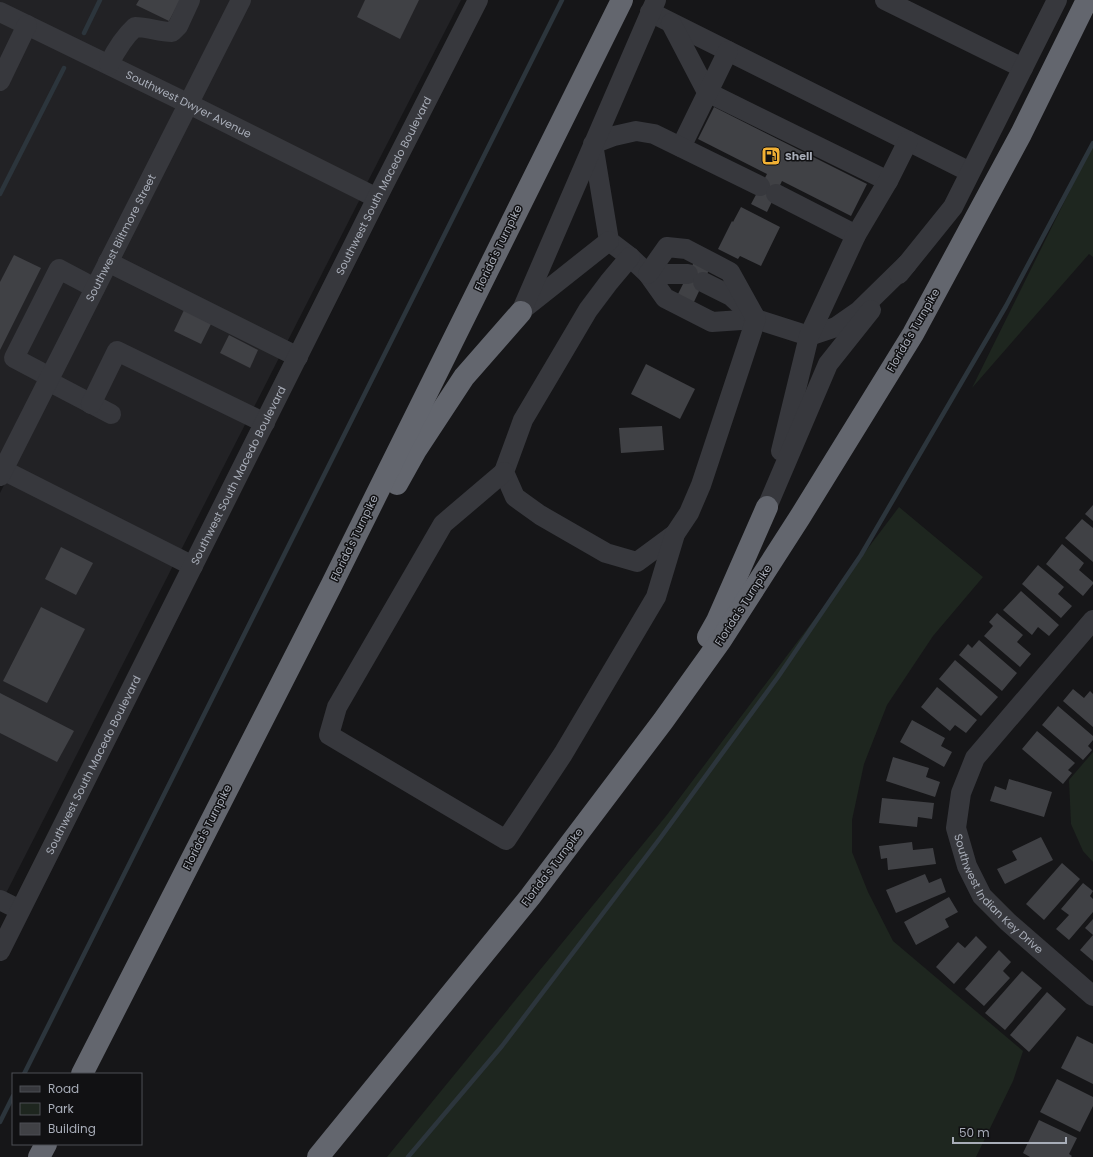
<svg xmlns="http://www.w3.org/2000/svg" width="1093" height="1157" font-family="Poppins,sans-serif">
	<style>
		.built { fill: #222225 }
		.green { fill: #1e261f }
		.lines { fill: none; stroke-linecap: round; stroke-linejoin: round }
		.stream { stroke: #2c353c; stroke-width: 4.5 }
		.building { fill: #404145 }
		.minor { stroke: #37383d; stroke-width: 20 }
		.highway { stroke: #63666e; stroke-width: 22 }
		.labels { text-anchor: middle; stroke-width: 3; stroke-linejoin: round; paint-order: stroke }
		.street-label { font-size: 11px; fill: #a8adb8; stroke: #111113 }
		.poi-label { font-size: 11px; font-weight: bold; fill: #a8adb8; stroke: #111113; text-anchor: start }
	</style>
	<rect width="100%" height="100%" fill="#161618"/>
	<!-- built -->
	<g class="built">
		<polygon points="0,0 232,0 186,92 0,2"/>
		<polygon points="250,0 461,0 367,183 200,99"/>
		<polygon points="0,21 178,108 0,459"/>
		<polygon points="192,115 360,199 0,905 0,493"/>
	</g>
	<!-- green -->
	<g class="green">
		<polygon points="1093,144 1093,257 1089,254 972,388"/>
		<polygon points="899,507 983,577 933,636 887,705 864,764 852,820 852,852 868,892 893,941 1023,1051 1013,1081 976,1157 387,1157 666,816"/>
		<polygon points="1093,752 1093,862 1083,851 1071,824 1069,780"/>
	</g>
	<g class="lines">
		<!-- stream -->
		<g class="stream">
			<polyline points="84,33 100,0"/>
			<polyline points="0,194 64,68"/>
			<polyline points="24,1074 562,0"/>
			<polyline points="0,1122 13,1096"/>
			<polyline points="408,1157 502,1046 661,837 778,677 861,555 1006,306 1093,143"/>
		</g>
	</g>
	<!-- building -->
	<g class="building">
		<polygon points="139,0 180,0 169,21 136,5"/>
		<polygon points="365,0 419,0 400,39 357,17"/>
		<polygon points="714,107 867,184 851,216 782,181 767,212 751,204 767,174 698,139"/>
		<polygon points="741,207 780,227 761,266 740,256 738,259 718,249 732,221 733,222"/>
		<polygon points="14,255 41,268 0,350 0,282"/>
		<polygon points="694,262 709,270 693,304 677,296"/>
		<polygon points="184,310 211,324 201,344 174,331"/>
		<polygon points="229,335 258,350 250,368 220,353"/>
		<polygon points="646,364 695,389 680,419 631,394"/>
		<polygon points="662,426 664,450 621,453 619,428"/>
		<polygon points="1093,505 1093,521 1085,514"/>
		<polygon points="1082,519 1093,528 1093,562 1065,538"/>
		<polygon points="1062,544 1084,563 1079,570 1093,582 1093,584 1083,596 1046,564"/>
		<polygon points="61,547 93,563 76,595 45,579"/>
		<polygon points="1038,565 1064,587 1058,594 1072,606 1061,618 1022,584"/>
		<polygon points="1021,591 1059,625 1049,636 1038,627 1032,635 1003,610"/>
		<polygon points="41,607 85,629 47,703 3,681"/>
		<polygon points="997,613 1023,635 1017,642 1031,654 1020,667 984,636 993,626 989,622"/>
		<polygon points="979,640 1017,673 1002,691 959,655 968,644 972,648"/>
		<polygon points="955,660 998,697 981,716 939,679"/>
		<polygon points="937,687 977,720 966,733 955,725 950,731 921,707"/>
		<polygon points="1073,689 1084,698 1090,691 1093,694 1093,727 1063,701"/>
		<polygon points="0,693 74,731 57,762 0,733"/>
		<polygon points="1058,706 1093,736 1093,740 1088,746 1092,750 1083,760 1042,725"/>
		<polygon points="912,720 945,738 941,746 952,752 944,767 900,742"/>
		<polygon points="1037,731 1075,763 1068,770 1072,773 1063,784 1022,749"/>
		<polygon points="893,757 929,768 926,777 940,782 935,797 886,781"/>
		<polygon points="1009,779 1052,792 1044,817 990,801 995,786 1006,790"/>
		<polygon points="882,798 934,803 932,819 918,817 917,827 879,823"/>
		<polygon points="1041,837 1053,860 1005,884 997,869 1017,860 1012,851"/>
		<polygon points="912,842 913,850 933,848 936,864 888,870 887,858 881,859 879,846"/>
		<polygon points="1062,863 1080,879 1044,920 1026,904"/>
		<polygon points="925,874 929,883 941,878 946,892 896,913 886,890"/>
		<polygon points="1083,883 1093,891 1090,896 1093,899 1093,912 1069,940 1056,929 1069,915 1061,909"/>
		<polygon points="949,897 958,912 945,919 949,927 916,945 904,922"/>
		<polygon points="1093,919 1093,935 1085,928"/>
		<polygon points="1093,935 1093,961 1080,950"/>
		<polygon points="976,936 987,947 954,984 936,967 958,942 965,948"/>
		<polygon points="999,950 1011,962 1003,971 1010,978 984,1006 965,989"/>
		<polygon points="1022,971 1042,988 1005,1030 985,1013"/>
		<polygon points="1047,992 1066,1009 1029,1052 1010,1035"/>
		<polygon points="1077,1036 1093,1044 1093,1084 1061,1068"/>
		<polygon points="1057,1079 1093,1097 1093,1106 1080,1132 1040,1112"/>
		<polygon points="1039,1120 1077,1138 1069,1154 1072,1156 1071,1157 1030,1157 1023,1153"/>
	</g>
	<g class="lines">
		<!-- minor -->
		<g class="minor">
			<polyline points="885,0 1023,68"/>
			<path id="s1" d="M0,12L189,104L377,198"/>
			<polyline points="650,12 970,172"/>
			<polyline points="671,23 707,92 888,181"/>
			<path d="M109,64C116,50 123,38 135,27C148,27 159,32 172,32L178,26L190,0"/>
			<polyline points="0,81 27,25"/>
			<polyline points="681,147 728,51"/>
			<polyline points="760,186 654,134 636,131 614,136 593,144 609,241 630,257 648,274 665,298 712,322 756,319 809,336 836,327 859,311 907,264"/>
			<polyline points="776,194 856,235"/>
			<polyline points="630,257 609,282 588,310 552,371 523,420 504,472 515,497 540,515 606,553 637,562 675,534"/>
			<polyline points="108,262 298,357"/>
			<polyline points="648,274 688,274"/>
			<polyline points="899,274 953,207 1057,0"/>
			<polyline points="703,282 731,296 747,311"/>
			<polyline points="522,310 609,241"/>
			<polyline points="521,312 656,0"/>
			<polyline points="50,377 14,358 59,269 95,288"/>
			<polyline points="48,381 111,414"/>
			<polyline points="91,404 117,351 265,423"/>
			<polyline points="781,451 809,336 856,235 888,181 908,141"/>
			<polyline points="3,470 193,566"/>
			<polyline points="504,472 443,524 337,707 329,735 506,840 563,754 656,597 675,534 689,513 701,485 756,319 730,272 686,249 667,247 648,274"/>
			<path id="s2" d="M0,476L241,0"/>
			<polyline points="767,507 828,364 871,310"/>
			<path id="s3" d="M1093,620L975,758L961,793L956,828L967,866L982,896L1008,922L1093,996"/>
			<polyline points="0,900 20,910"/>
			<path id="s4" d="M0,951L377,198L478,0"/>
		</g>
		<!-- highway -->
		<g class="highway">
			<polyline points="397,484 416,450 464,377 521,312"/>
			<polyline points="708,637 717,621 767,507"/>
			<polyline points="82,1074 332,584 622,0"/>
			<polyline points="39,1157 46,1144"/>
			<polyline points="318,1157 530,897 663,721 721,640 800,517 913,334 1021,134 1087,0"/>
		</g>
	</g>
	<!-- icons -->
	<defs>
		<g id="fuel-square" transform="scale(1)"><rect x="-9" y="-9" width="18" height="18" rx="4" fill="#f2b134" stroke="#111113"/><path d="M-5.5-6h7V0h2V4h1.3V-2.5L3-4.5l.8-.8L6-3V5H2.5V1h-1V6h-7ZM-4.2-4.7v3.2H.2V-4.7Z" fill="#111"/></g>
	</defs>
	<g fill-rule="evenodd">
		<use href="#fuel-square" x="771" y="156"/>
	</g>
	<g class="labels">
		<!-- street labels -->
		<g class="street-label">
			<text dy="4" stroke="none"><textPath href="#s1" startOffset="210">Southwest Dwyer Avenue</textPath></text>
			<text dy="4" stroke="none"><textPath href="#s4" startOffset="856">Southwest South Macedo Boulevard</textPath></text>
			<text dy="4" stroke="none"><textPath href="#s2" startOffset="267">Southwest Biltmore Street</textPath></text>
			<text transform="translate(498 248) rotate(-64)" y="4">Florida's Turnpike</text>
			<text transform="translate(913 330) rotate(-60)" y="4">Florida's Turnpike</text>
			<text dy="4" stroke="none"><textPath href="#s4" startOffset="532">Southwest South Macedo Boulevard</textPath></text>
			<text transform="translate(354 538) rotate(-64)" y="4">Florida's Turnpike</text>
			<text transform="translate(743 605) rotate(-57)" y="4">Florida's Turnpike</text>
			<text dy="4" stroke="none"><textPath href="#s4" startOffset="208">Southwest South Macedo Boulevard</textPath></text>
			<text transform="translate(207 827) rotate(-63)" y="4">Florida's Turnpike</text>
			<text transform="translate(552 867) rotate(-53)" y="4">Florida's Turnpike</text>
			<text dy="4" stroke="none"><textPath href="#s3" startOffset="335">Southwest Indian Key Drive</textPath></text>
		</g>
		<!-- poi labels -->
		<g class="poi-label">
			<text x="785" y="160">Shell</text>
		</g>
	</g>
	<!-- legend -->
	<rect x="12" y="1073" width="130" height="72" fill="#111113" stroke="#4d4f55"/>
	<rect x="20" y="1086" width="20" height="6" fill="#37383d" stroke="#4d4f55"/>
	<text x="48" y="1093" font-size="12" fill="#a8adb8">Road</text>
	<rect x="20" y="1103" width="20" height="12" fill="#1e261f" stroke="#4d4f55"/>
	<text x="48" y="1113" font-size="12" fill="#a8adb8">Park</text>
	<rect x="20" y="1123" width="20" height="12" fill="#404145" stroke="#4d4f55"/>
	<text x="48" y="1133" font-size="12" fill="#a8adb8">Building</text>
	<!-- scale -->
	<path d="M953 1137v6h113v-6" fill="none" stroke="#a8adb8" stroke-width="2"/>
	<text x="959" y="1137" font-size="12" fill="#a8adb8" stroke="#111113" stroke-width="3" paint-order="stroke">50 m</text>
</svg>
